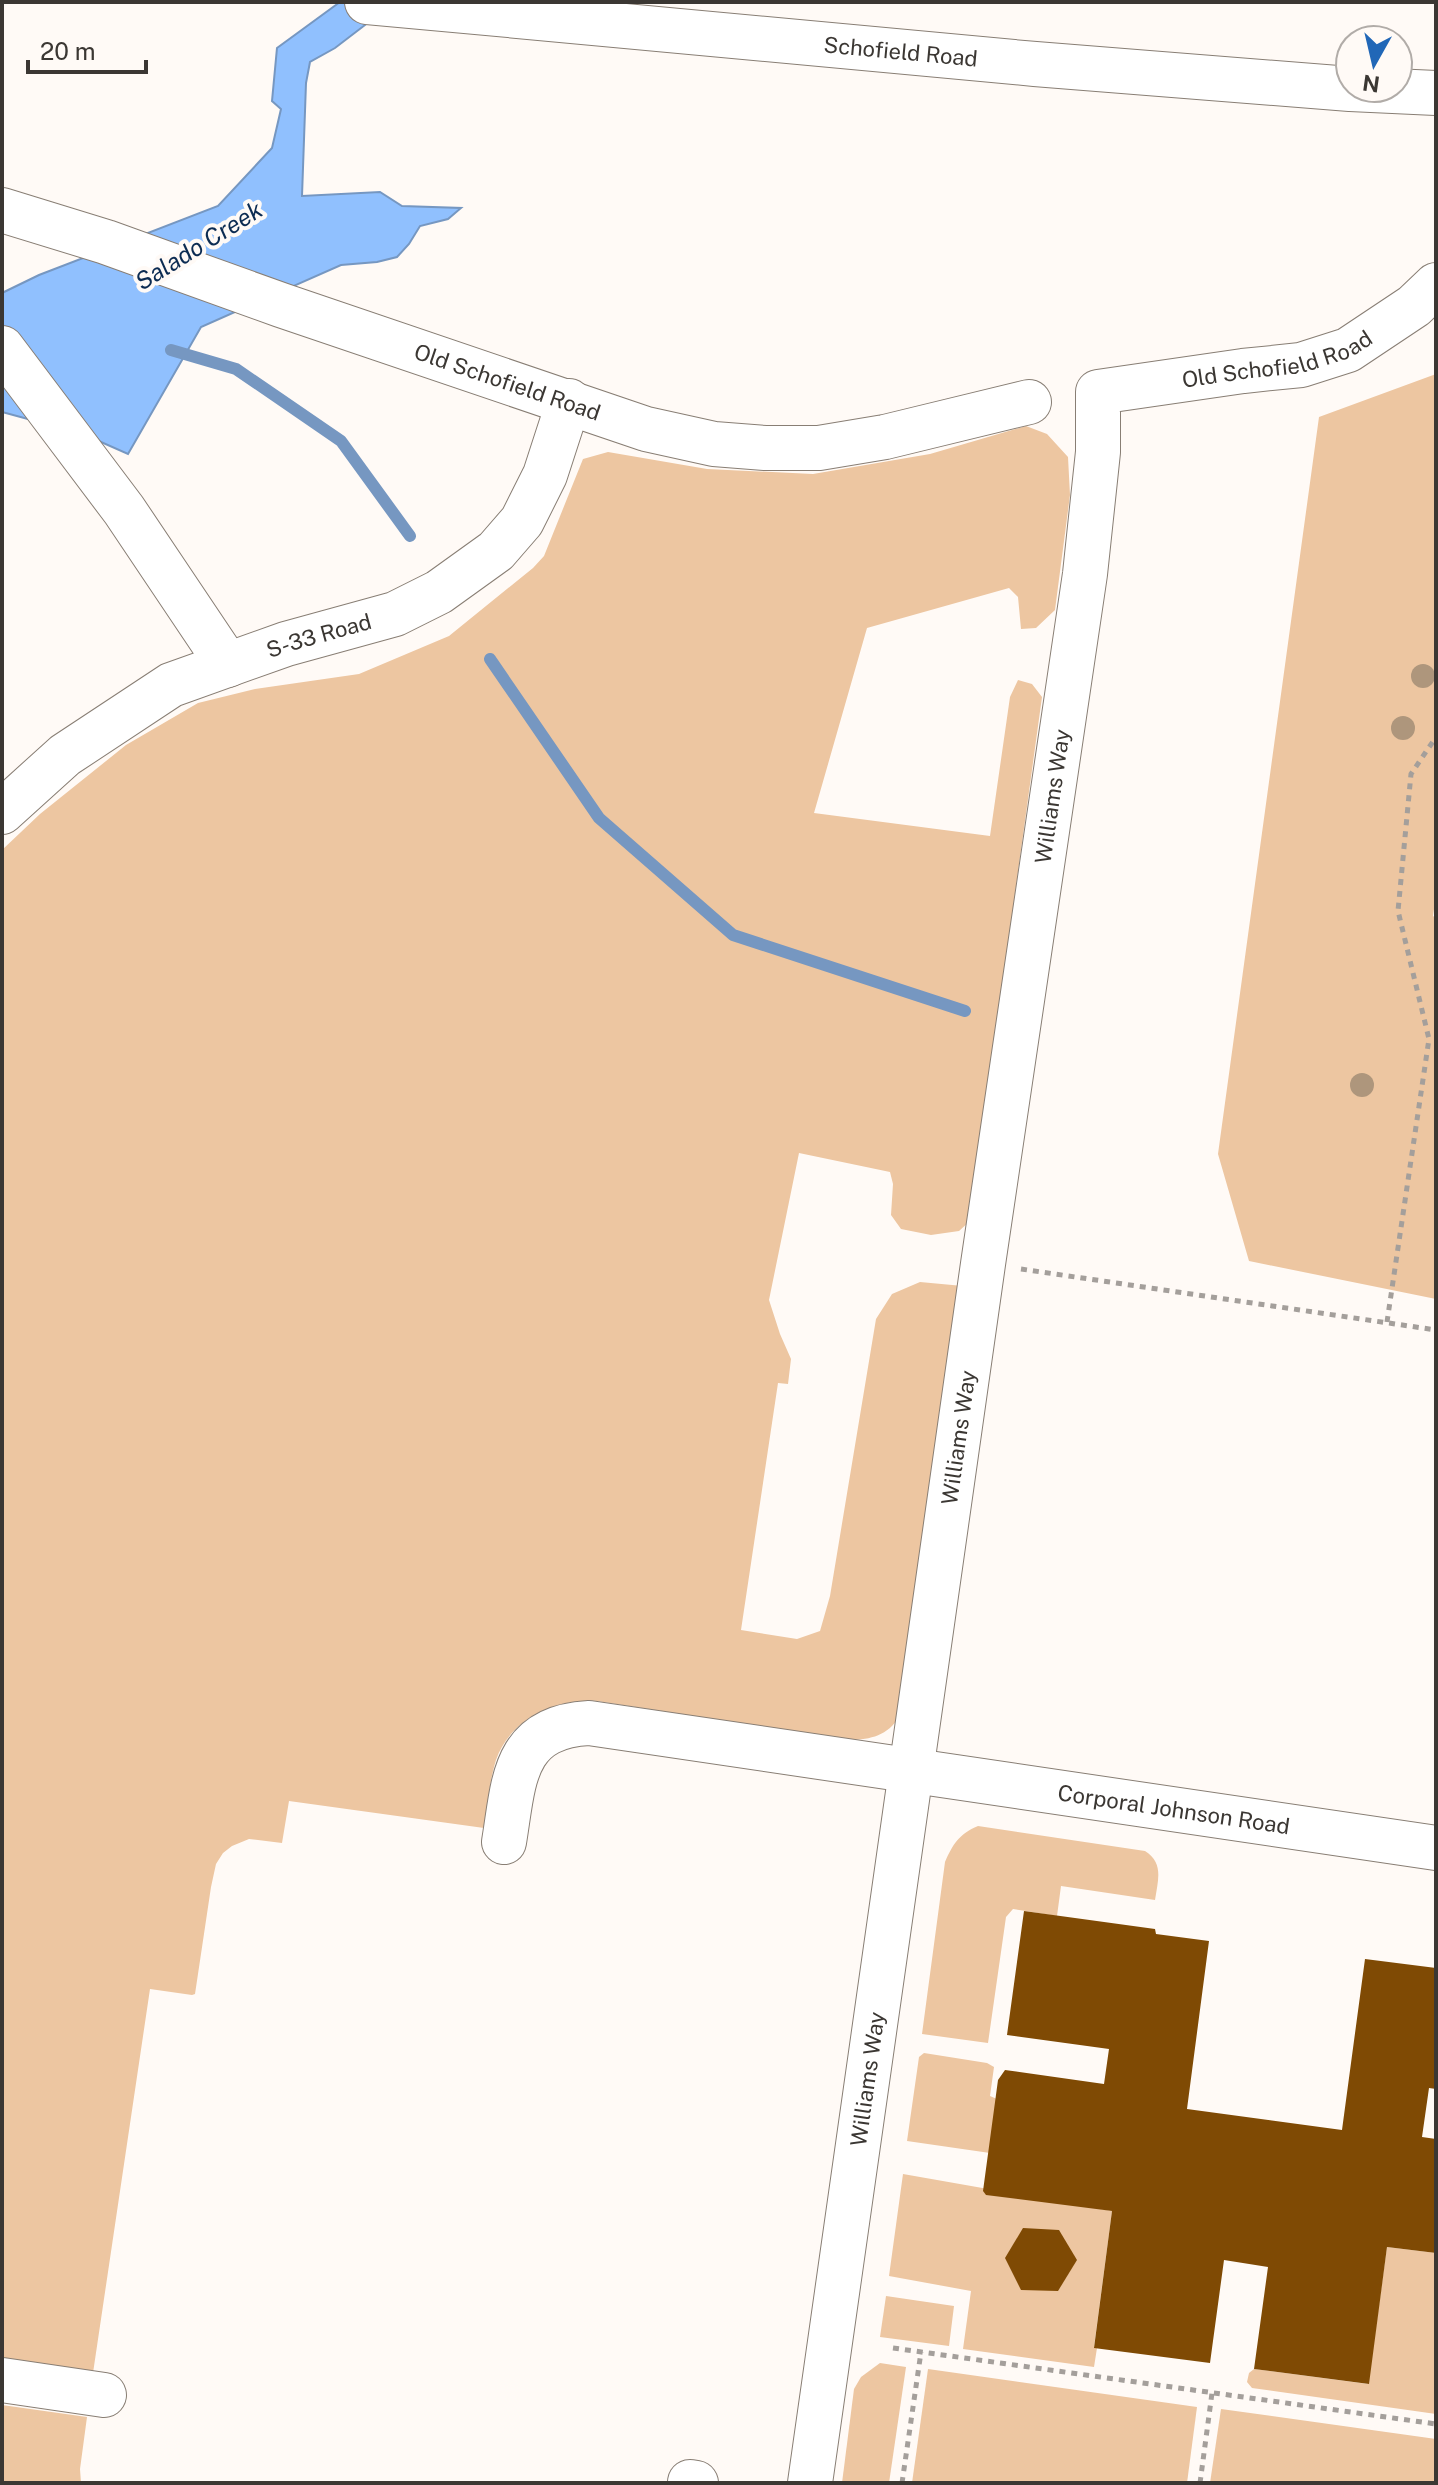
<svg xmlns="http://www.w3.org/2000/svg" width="1438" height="2485" font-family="'Public Sans',sans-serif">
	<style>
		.green { fill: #edc6a1 }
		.water { fill: #90c0fe; stroke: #7697c1; stroke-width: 2 }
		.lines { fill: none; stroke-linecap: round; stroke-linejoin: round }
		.stream { stroke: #7697c1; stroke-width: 12 }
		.building { fill: #7f4a04 }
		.minor-casing { stroke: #887e74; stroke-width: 46 }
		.path { stroke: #a49f9b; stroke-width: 5; stroke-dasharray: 6 6; stroke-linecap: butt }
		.minor { stroke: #fff; stroke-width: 44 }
		.tree { fill: #ae967c }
		.labels { text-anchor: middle; stroke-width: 8; stroke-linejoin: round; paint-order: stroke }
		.street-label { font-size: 22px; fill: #3b3733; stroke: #fffaf6 }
		.water-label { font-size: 24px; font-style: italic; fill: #0b2b52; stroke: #fffaf6 }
	</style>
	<rect width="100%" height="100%" fill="#fffaf6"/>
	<!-- green -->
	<g class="green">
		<polygon points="1436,374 1436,895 1433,916 1436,918 1436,1299 1249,1261 1218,1154 1319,417"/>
		<path d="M1026,426L1047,434L1068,457L1070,495L1055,610L1036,628L1021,629L1018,597L1009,588L867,628L814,813L990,836L1010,697L1018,680L1032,684L1042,697L970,1221L959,1231L931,1235L901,1229L891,1215L893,1184L890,1172L799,1153L769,1300L780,1334L791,1359L788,1384L778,1383L741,1630L797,1639L820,1631L830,1596L876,1319L892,1294L920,1282L963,1286L897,1720C885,1737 867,1740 847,1740L597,1701C555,1699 511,1718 496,1760C489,1782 488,1806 484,1828L289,1801L282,1843L249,1839L232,1846L223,1853L216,1864L211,1887L195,1994L192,1995L150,1989L93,2373L2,2360V850L40,814L126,745L198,703L255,689L359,674L449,636L533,568L544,556L583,459L608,452L707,469L813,474L930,454Z"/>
		<path d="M978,1826L1145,1851C1164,1863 1158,1880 1155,1900L1061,1886L1057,1916L1013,1909L1006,1917L988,2043L922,2034L945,1862C953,1844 959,1834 978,1826Z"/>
		<polygon points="924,2053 987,2063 994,2067 990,2096 997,2099 990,2153 907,2141 919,2057"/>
		<polygon points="903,2174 1112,2211 1094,2347 1097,2348 1094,2367 963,2349 971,2291 889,2276"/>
		<polygon points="1387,2247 1436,2253 1436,2414 1252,2388 1247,2382 1249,2373 1254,2369 1368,2384"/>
		<polygon points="886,2296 954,2306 949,2346 880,2337"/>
		<polygon points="880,2363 906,2367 889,2483 842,2483 854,2389 861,2377"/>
		<polygon points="928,2369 1197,2407 1187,2483 912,2483"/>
		<polygon points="2,2405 87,2417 80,2469 81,2483 2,2483"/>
		<polygon points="1221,2409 1436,2439 1436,2483 1210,2483"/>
	</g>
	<!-- water -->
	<polygon class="water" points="340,2 395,2 335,48 310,62 306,83 302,196 380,192 402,206 461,208 448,219 420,226 409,244 397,257 377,262 341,265 201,327 128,454 83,434 2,412 2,293 39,275 218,206 272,148 281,109 272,101 277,48"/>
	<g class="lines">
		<!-- stream -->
		<g class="stream">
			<polyline points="171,350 236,369 341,441 410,536"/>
			<polyline points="490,659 599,818 733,935 965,1011"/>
		</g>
	</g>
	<!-- building -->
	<g class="building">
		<polygon points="1024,1911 1155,1929 1156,1934 1209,1941 1187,2109 1342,2130 1365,1959 1436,1968 1436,2089 1429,2088 1422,2137 1436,2139 1436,2253 1387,2247 1369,2384 1254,2369 1268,2267 1224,2260 1210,2363 1094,2348 1112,2211 986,2195 983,2191 998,2080 1005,2070 1104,2084 1109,2049 1007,2035"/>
		<polygon points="1023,2228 1059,2230 1077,2260 1058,2291 1021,2290 1005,2258"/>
	</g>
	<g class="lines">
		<!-- minor casing -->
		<g class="minor-casing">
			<g id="minor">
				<path id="s1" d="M367,2L1035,64L1350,89L1436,93"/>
				<path id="s2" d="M2,210L106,242L281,305L646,429L714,444L765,448H819L885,437L1029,402"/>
				<polyline points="2,348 124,510 228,665"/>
				<path id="s3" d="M2,812L65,755L171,685L286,644L395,614L439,592L496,551L522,521L545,475L569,401"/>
				<path id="s4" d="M504,1842C514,1782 512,1727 589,1723L1436,1848"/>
				<polyline points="2,2380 104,2395"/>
				<polyline points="690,2482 696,2483"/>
				<path id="s5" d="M810,2483L983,1264L1085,574L1098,452V392L1243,371L1301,365L1348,350L1414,306L1436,285"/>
			</g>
		</g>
		<!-- path -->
		<g class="path">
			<polyline points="1021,1269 1436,1330"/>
			<polyline points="1387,1322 1429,1039 1398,911 1411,774 1436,737"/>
			<polyline points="893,2348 1436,2424"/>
			<polyline points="902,2483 921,2352"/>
			<polyline points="1200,2483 1212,2393"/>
		</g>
		<!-- minor -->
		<use href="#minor" class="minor"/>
	</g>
	<!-- trees -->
	<g class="tree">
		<circle cx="1423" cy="676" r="12"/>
		<circle cx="1403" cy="728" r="12"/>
		<circle cx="1362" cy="1085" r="12"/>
	</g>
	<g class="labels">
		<!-- street labels -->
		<g class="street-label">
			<text dy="8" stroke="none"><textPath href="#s1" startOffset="536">Schofield Road</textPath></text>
			<text dy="8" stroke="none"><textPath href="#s5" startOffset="2294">Old Schofield Road</textPath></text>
			<text dy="8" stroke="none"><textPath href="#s2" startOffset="534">Old Schofield Road</textPath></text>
			<text dy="8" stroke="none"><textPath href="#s3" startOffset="368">S-33 Road</textPath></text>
			<text dy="8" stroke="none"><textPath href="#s5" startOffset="1704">Williams Way</textPath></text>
			<text dy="8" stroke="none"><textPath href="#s5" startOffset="1056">Williams Way</textPath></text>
			<text dy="8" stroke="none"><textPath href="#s4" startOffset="756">Corporal Johnson Road</textPath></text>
			<text dy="8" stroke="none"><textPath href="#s5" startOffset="408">Williams Way</textPath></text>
		</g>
		<!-- water labels -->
		<g class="water-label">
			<text transform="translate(199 246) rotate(-32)" y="8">Salado Creek</text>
		</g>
	</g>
	<!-- border -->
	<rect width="1438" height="2485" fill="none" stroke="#3b3733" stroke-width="8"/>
	<!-- north arrow -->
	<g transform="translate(1374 64) rotate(188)"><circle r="38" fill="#fffaf6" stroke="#b1aca8" stroke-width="2"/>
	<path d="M0-6L14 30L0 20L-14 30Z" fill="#2167b7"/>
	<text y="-12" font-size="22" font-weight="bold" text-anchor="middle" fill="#3b3733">N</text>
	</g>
	<!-- scale -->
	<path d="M28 60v12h118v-12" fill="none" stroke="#3b3733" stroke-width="4"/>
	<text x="40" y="60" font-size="24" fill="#3b3733" stroke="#fffaf6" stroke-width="6" paint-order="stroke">20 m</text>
</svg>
